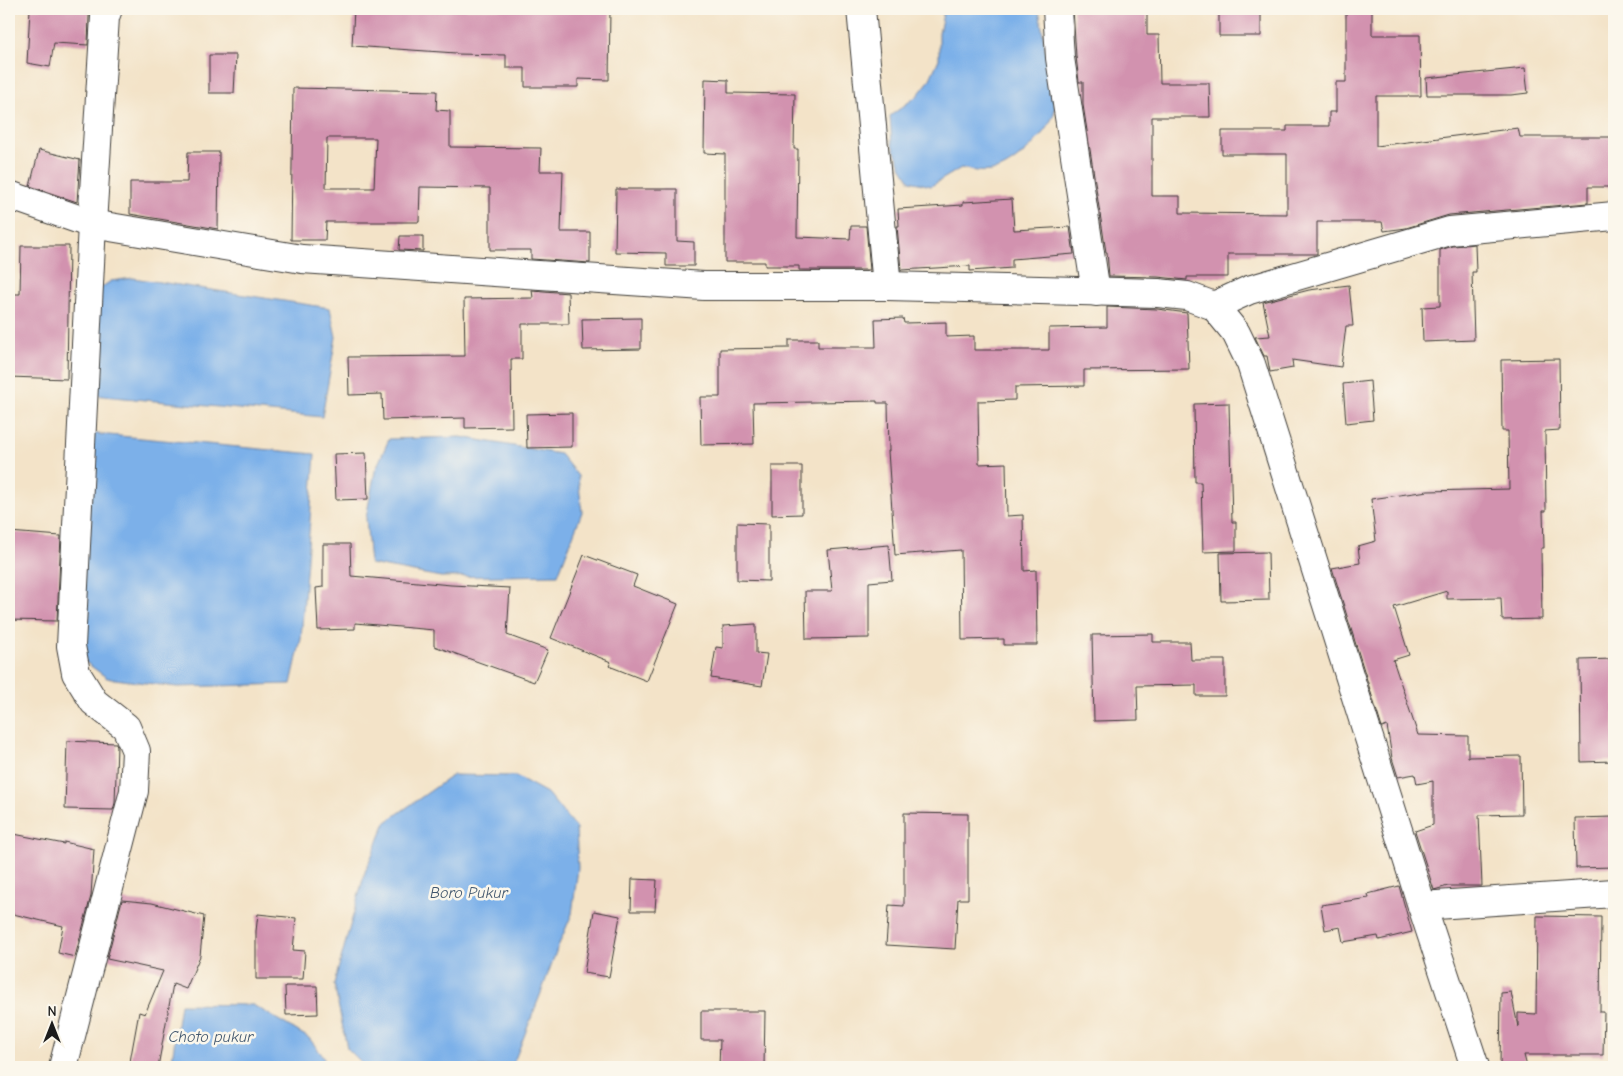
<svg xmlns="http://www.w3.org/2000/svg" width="1623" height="1076" font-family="'Comic Neue',sans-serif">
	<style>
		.water { fill: #7cb0e9; stroke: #4c6682 }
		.building { fill: #d292af; fill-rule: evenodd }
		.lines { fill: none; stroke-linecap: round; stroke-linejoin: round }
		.minor-casing { stroke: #3c3a36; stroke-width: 30 }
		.minor { stroke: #fff; stroke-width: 28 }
		.labels { text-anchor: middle; stroke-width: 5; stroke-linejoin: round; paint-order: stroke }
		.water-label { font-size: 16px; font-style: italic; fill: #42576e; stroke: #fbf7ec }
	</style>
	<rect width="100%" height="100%" fill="#fbf7ec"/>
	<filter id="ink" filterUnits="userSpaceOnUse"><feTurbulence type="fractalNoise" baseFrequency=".02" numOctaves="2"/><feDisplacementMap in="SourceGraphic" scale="10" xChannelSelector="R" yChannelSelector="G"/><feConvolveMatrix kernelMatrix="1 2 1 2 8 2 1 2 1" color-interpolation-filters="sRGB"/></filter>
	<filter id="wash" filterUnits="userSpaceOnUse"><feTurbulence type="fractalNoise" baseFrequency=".0096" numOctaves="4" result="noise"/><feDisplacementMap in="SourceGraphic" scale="20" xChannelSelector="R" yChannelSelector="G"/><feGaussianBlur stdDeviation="1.12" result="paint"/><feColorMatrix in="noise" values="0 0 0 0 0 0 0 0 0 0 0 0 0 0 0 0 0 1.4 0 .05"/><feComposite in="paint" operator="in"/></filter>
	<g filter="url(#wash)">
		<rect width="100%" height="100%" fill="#f3e3c8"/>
		<!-- water -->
		<g class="water">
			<path d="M944,9H1039C1043,34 1047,60 1050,85C1051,93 1055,101 1055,108C1054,128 1015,166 996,170C984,173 973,171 961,168L931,186L910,181L903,170L892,145L890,116L917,96L929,81L939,59V33Z"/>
			<polygon points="133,278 330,308 336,337 322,417 93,395 93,293 111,281"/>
			<polygon points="87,433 315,454 301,639 291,684 177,687 107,678 76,655"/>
			<polygon points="461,437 560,454 578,476 582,512 558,575 441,577 370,564 366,518 375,471 389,439"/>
			<polygon points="453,775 516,776 547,793 576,828 578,868 572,914 557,949 541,993 512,1067 366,1067 347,1048 334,984 365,872 386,822"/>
			<polygon points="180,1004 253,1005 309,1038 323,1056 327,1067 171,1067"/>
		</g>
		<g id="blocks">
			<!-- building -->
			<g class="building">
				<polygon points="30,9 91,9 89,16 88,45 54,43 50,67 27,63"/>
				<polygon points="354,9 610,9 609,80 578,79 578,87 525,87 525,68 506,68 506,55 456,54 456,53 352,46"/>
				<polygon points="1073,9 1147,9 1147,35 1159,35 1160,83 1209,83 1210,117 1152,117 1152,196 1180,196 1180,213 1287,214 1287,154 1222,154 1222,131 1287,131 1287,126 1329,126 1329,112 1336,112 1336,82 1346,82 1346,9 1372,9 1372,35 1420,35 1421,96 1376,96 1376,146 1518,128 1520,137 1614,137 1614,187 1588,187 1588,203 1449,215 1406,228 1384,231 1382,222 1317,222 1317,254 1228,254 1228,277 1187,277 1187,280 1158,277 1109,276 1107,252 1106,252 1083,105 1083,82 1079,82 1076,56"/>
				<polygon points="1261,12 1261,36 1219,36 1219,13"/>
				<polygon points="209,55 236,55 234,93 209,93"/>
				<polygon points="1525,68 1528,93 1511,95 1427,95 1426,78"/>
				<polygon points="705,79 728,80 728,93 795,94 794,149 798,149 797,237 850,239 851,226 866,226 870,270 799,270 799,266 765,266 765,262 725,262 725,154 704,153"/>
				<path d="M293,88L437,91L436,110L450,111V147L541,148L540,171H563L561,232H590V263L531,259V250H490V188L420,187L419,222H326L325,240H291ZM327,138H376L374,188H326Z"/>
				<polygon points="39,150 80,160 77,202 30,186"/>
				<polygon points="188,152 219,152 218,229 130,214 130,182 187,182"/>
				<polygon points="616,189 677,189 677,241 694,242 694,266 666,266 666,253 615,252"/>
				<polygon points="1012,199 1014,230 1070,227 1074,254 1012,259 1012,268 970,271 970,266 901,270 897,226 899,226 898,209 963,205 963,202"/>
				<polygon points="400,236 423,236 423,251 399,250"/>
				<polygon points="1475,244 1476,272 1472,272 1474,340 1423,342 1422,307 1440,306 1440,250 1453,246"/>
				<polygon points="21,246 69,246 67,379 9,377 9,294 20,294"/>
				<polygon points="1349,285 1353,326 1346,326 1341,367 1292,360 1293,368 1270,372 1267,356 1264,356 1255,337 1270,336 1263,302 1309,290"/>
				<polygon points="532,290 568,293 569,324 522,324 522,359 511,359 512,427 465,428 465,418 383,420 382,394 349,395 348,357 465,356 464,299 533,298"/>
				<polygon points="1107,307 1157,309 1187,313 1189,369 1084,370 1084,386 1015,387 1015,400 978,401 979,464 1006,463 1007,516 1023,515 1024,571 1036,570 1037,645 1004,645 1004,639 962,640 961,550 895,555 888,451 889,451 888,403 877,403 877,401 753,403 754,444 701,445 700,397 720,397 720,349 789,348 789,340 818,340 818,347 876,347 875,319 903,318 904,323 946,322 946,337 974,336 974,350 1049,350 1049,328 1107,327"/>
				<polygon points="641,318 641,349 583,350 582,319"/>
				<polygon points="1559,359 1560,430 1545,431 1546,511 1543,511 1544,548 1541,548 1542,619 1502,620 1501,598 1447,599 1447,591 1394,607 1409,655 1393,660 1418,735 1468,736 1468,757 1521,756 1522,814 1479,815 1482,886 1448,886 1434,890 1415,831 1433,825 1433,781 1417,784 1415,774 1398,777 1392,758 1387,726 1382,728 1332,568 1360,563 1358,546 1376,541 1371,499 1428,491 1509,489 1508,431 1502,431 1501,360"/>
				<polygon points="1370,381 1373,420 1346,423 1343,384"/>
				<polygon points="1229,403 1232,522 1236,522 1236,551 1203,552 1201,482 1195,482 1194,404"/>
				<polygon points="572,413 572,447 527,448 526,414"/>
				<polygon points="366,453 368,499 336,500 334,454"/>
				<polygon points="772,466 802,466 802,514 772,515"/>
				<polygon points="737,523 769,524 769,581 737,580"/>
				<polygon points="9,532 61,536 57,621 9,620"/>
				<polygon points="323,544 350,544 351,576 451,585 510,588 507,635 548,650 534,682 434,646 434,630 355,623 355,629 318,630 316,588 323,587"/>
				<polygon points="889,545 892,580 869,582 869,638 806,639 805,591 832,591 828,550"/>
				<polygon points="1268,552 1269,600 1221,601 1220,553"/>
				<polygon points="584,555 637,575 633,586 678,604 647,681 609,666 611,662 551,638"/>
				<polygon points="756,624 756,653 767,654 762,686 711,678 716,647 723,648 723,626"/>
				<polygon points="1153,634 1153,642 1190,642 1191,660 1225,660 1225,696 1196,696 1196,685 1137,686 1138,720 1094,721 1092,635"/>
				<polygon points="1614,659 1614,761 1581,762 1580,660"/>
				<polygon points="67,741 116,743 117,746 115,803 113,810 65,809"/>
				<polygon points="904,813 968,814 968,899 958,899 955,949 886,945 889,905 904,906"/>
				<polygon points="1614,817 1614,867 1576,868 1575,818"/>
				<polygon points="9,833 64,844 64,842 94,849 91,896 75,957 58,953 63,926 9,913"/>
				<polygon points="632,879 657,880 655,911 631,911"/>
				<polygon points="1399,886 1412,932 1379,940 1378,936 1343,942 1340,927 1325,930 1321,905 1369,898 1368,894"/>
				<polygon points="122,900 152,903 204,916 200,956 186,989 173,984 158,1067 129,1067 139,1012 145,1014 163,971 107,959"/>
				<polygon points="594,911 620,916 609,977 584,973"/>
				<polygon points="258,914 296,918 293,950 305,951 303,979 256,979 256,931"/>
				<polygon points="1537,916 1601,917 1600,1012 1604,1012 1603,1055 1524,1055 1527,1067 1500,1067 1501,993 1511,992 1518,1027 1518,1013 1536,1014"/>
				<polygon points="285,986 317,986 318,1014 286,1015"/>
				<polygon points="701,1011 765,1011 764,1067 719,1067 720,1040 701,1040"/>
			</g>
		</g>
	</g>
	<g filter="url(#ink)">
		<use href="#blocks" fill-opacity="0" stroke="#3c3a36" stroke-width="1"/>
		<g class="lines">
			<!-- minor casing -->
			<g class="minor-casing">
				<g id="minor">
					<polyline points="861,9 887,286"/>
					<polyline points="1057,9 1060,58 1096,292"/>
					<polyline points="9,195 92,224 302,259 704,286 887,286 1158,293 1187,296 1214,306 1236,333 1251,364 1422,906 1475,1067"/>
					<polyline points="1214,306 1249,290 1450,231 1614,216"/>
					<polyline points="1422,906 1614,893"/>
					<polyline points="63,1067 134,791 136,751 126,727 94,702 76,673 71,646 92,224 105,17 108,9"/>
				</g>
			</g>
			<!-- minor -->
			<use href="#minor" class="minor"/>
		</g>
	</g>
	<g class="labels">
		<!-- water labels -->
		<g class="water-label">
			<text x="469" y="898">Boro Pukur</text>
			<text x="211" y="1042">Choto pukur</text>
		</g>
	</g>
	<!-- margin -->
	<rect width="1623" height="1076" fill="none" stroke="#fbf7ec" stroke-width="30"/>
	<!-- north arrow -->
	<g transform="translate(52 1024)" stroke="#fbf7ec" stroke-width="4" paint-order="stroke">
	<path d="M0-4L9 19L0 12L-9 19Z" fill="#1c1c1c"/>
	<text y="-8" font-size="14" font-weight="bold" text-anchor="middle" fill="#1c1c1c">N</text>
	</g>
</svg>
